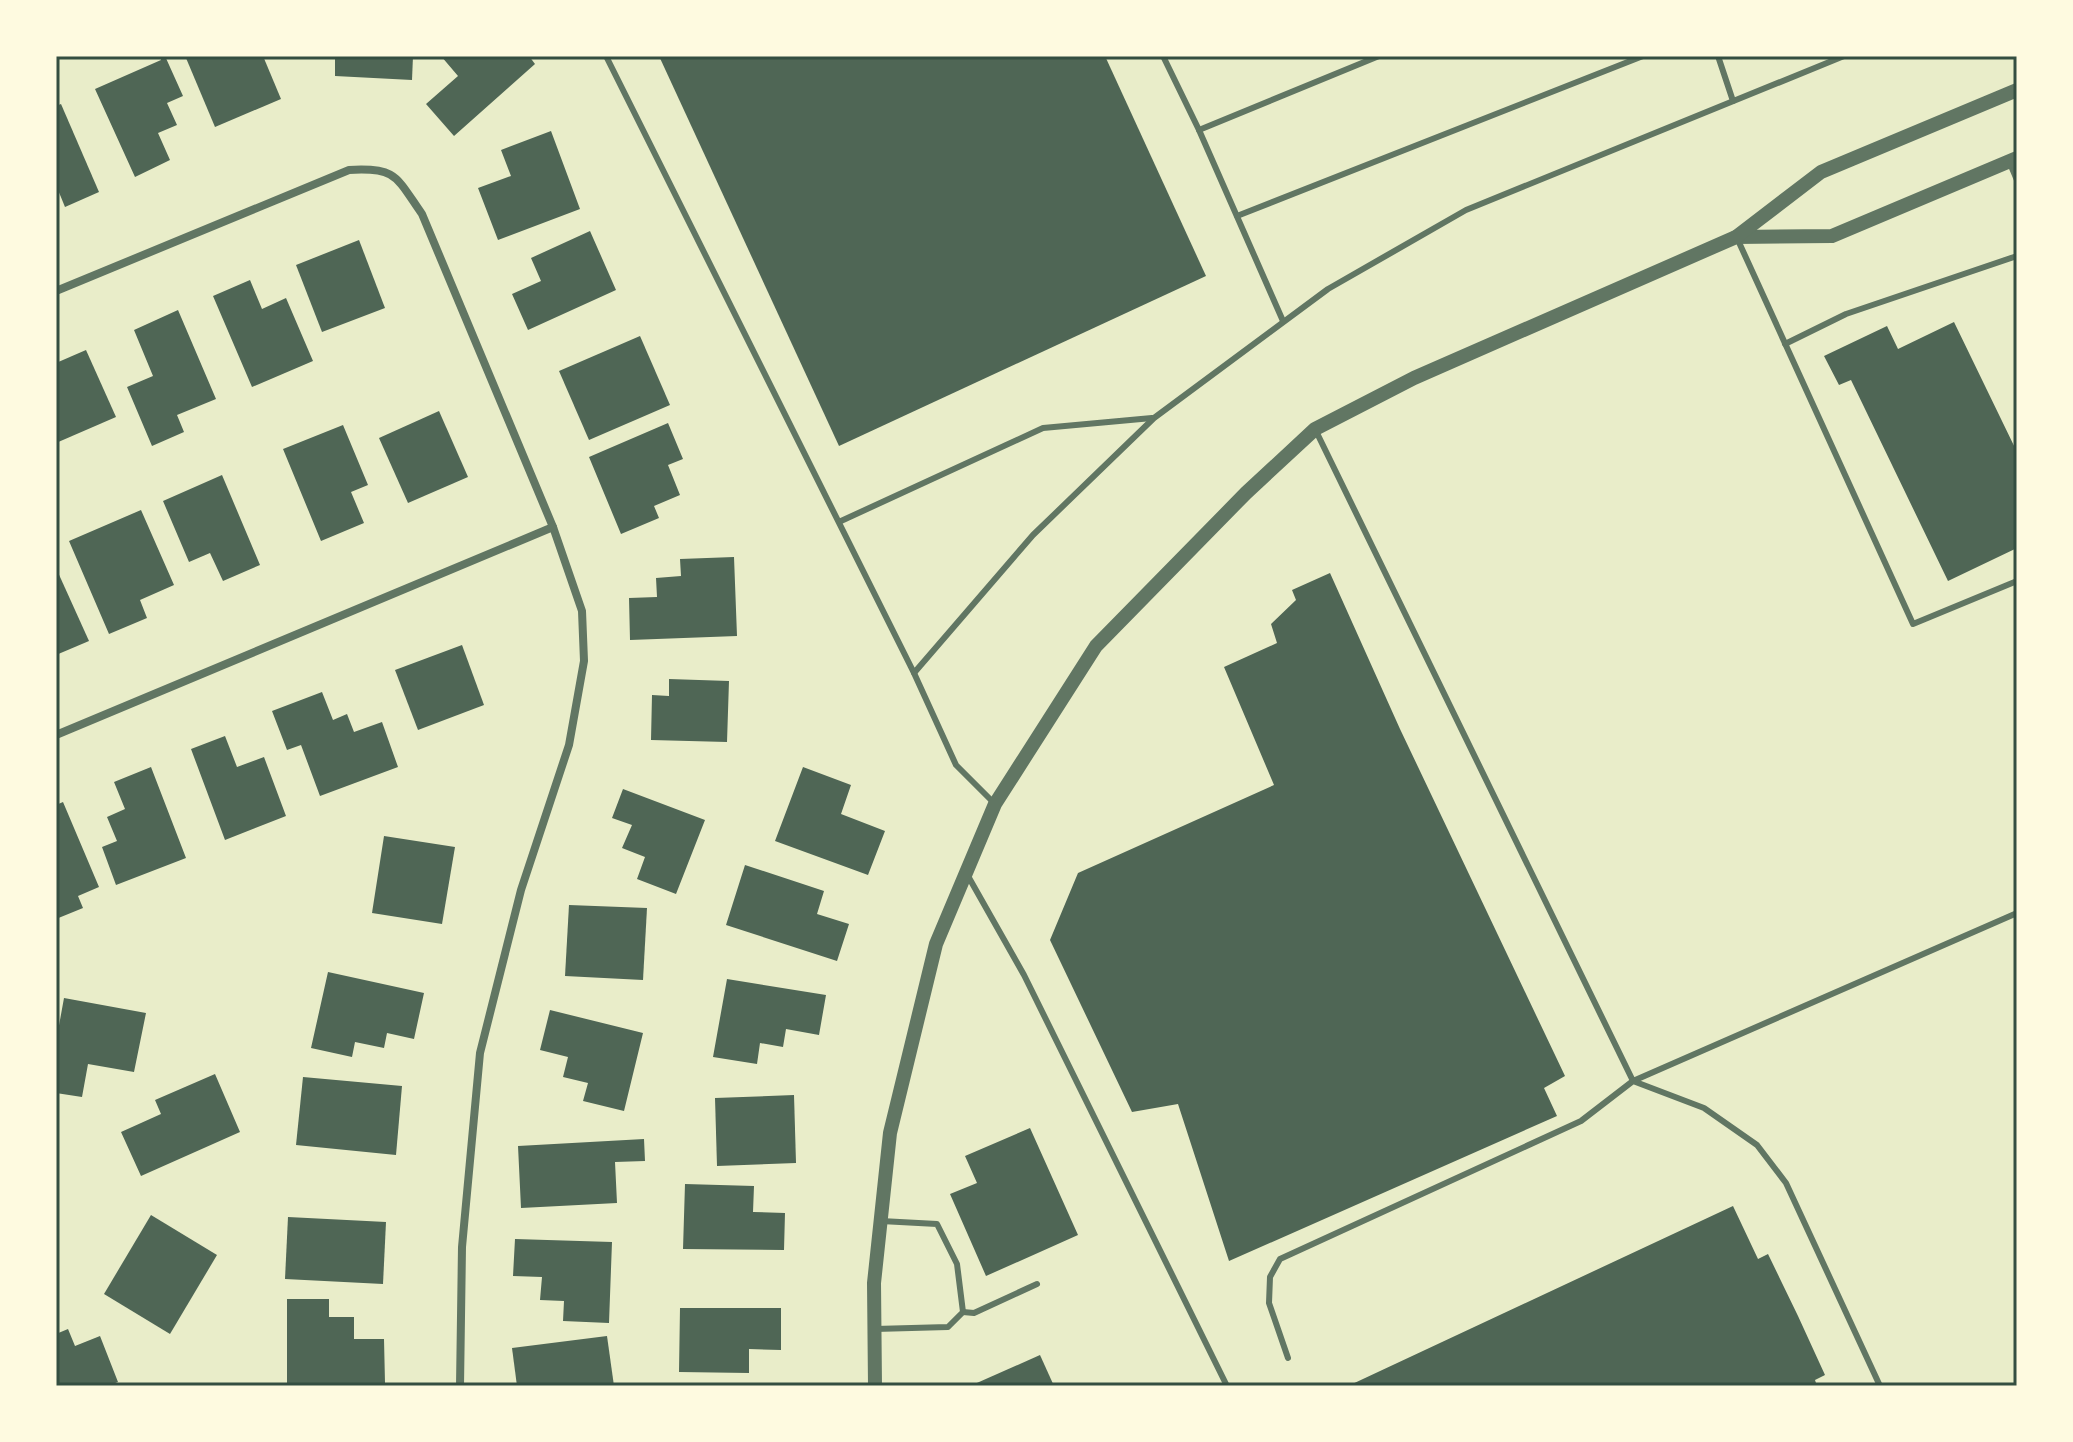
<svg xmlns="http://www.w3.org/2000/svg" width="2073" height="1442" font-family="'Golos Text',sans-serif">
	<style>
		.building { fill: #4f6655 }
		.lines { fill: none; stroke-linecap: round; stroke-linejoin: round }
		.service { stroke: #617663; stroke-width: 6 }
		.minor { stroke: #617663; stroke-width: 8 }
		.tertiary { stroke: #617663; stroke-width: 14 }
		.neatline { fill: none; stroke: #344e41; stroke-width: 3 }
	</style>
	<rect width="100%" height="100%" fill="#e9edc9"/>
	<!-- building -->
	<g class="building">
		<polygon points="160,56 165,56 183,96 167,103 177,125 158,133 170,160 135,177 95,89 161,60"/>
		<polygon points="190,56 263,56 281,99 215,127 186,58"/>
		<polygon points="335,56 413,56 412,80 335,76"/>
		<polygon points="441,56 529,56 535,64 454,136 426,104 458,76"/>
		<polygon points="659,56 1105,56 1206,276 839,446"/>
		<polygon points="61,104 99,192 65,207 56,185 56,106"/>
		<polygon points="551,131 580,209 498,240 478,188 511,176 501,150"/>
		<polygon points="590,231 616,290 528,330 512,294 541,281 531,258"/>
		<polygon points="359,240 385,308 322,332 296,265"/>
		<polygon points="250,280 262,309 286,298 313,361 252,387 213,296"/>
		<polygon points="178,310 216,399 177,415 184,432 152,446 127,387 153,376 134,330"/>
		<polygon points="1954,322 2017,452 2017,548 1948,581 1851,380 1839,385 1824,356 1887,326 1898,349"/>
		<polygon points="640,336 670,405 589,440 559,371"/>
		<polygon points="86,350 116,417 56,443 56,363"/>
		<polygon points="439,411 468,477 408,503 379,438"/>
		<polygon points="668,423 683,459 668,465 680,495 654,506 659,518 621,534 589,457"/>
		<polygon points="343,425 368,485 351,492 364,523 321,541 283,449"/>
		<polygon points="222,475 260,565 223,581 210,553 189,562 163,501"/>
		<polygon points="141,510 174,585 140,600 147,618 109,634 69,541"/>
		<polygon points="734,557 737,636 630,640 629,598 657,597 656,578 681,576 680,559"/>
		<polygon points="56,568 89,641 56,655"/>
		<polygon points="1330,573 1400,729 1565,1076 1544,1088 1557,1116 1229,1261 1178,1104 1132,1112 1050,940 1078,873 1274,785 1224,667 1277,643 1271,624 1296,600 1292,590"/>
		<polygon points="462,645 484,705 418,730 395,670"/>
		<polygon points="669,679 729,681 727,742 651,740 652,695 669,696"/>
		<polygon points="322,692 333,720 347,714 354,732 382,722 398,767 320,796 301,745 287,750 272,711"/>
		<polygon points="225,736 237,767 264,757 286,816 225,840 191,749"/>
		<polygon points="151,767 186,858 116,885 102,847 117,841 107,817 125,809 114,782"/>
		<polygon points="803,767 851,785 841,814 885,831 868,875 775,841"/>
		<polygon points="623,789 705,820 676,894 637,879 645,857 622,848 632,825 612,818"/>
		<polygon points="63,802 99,887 78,896 83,908 56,919 56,805"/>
		<polygon points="384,836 455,847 442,924 372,913"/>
		<polygon points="745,865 824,891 817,914 849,924 837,961 726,925"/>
		<polygon points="569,905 647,908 643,980 565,976"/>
		<polygon points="328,972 424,993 414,1039 387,1033 384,1048 355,1042 352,1057 311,1048"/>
		<polygon points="727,979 826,995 819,1035 786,1029 783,1047 760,1043 757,1064 713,1057"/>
		<polygon points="64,998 146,1013 134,1072 88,1064 82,1097 56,1093 56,1042"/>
		<polygon points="550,1010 643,1033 624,1111 583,1101 588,1083 563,1077 568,1057 540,1050"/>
		<polygon points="215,1074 240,1132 141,1176 121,1132 161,1114 155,1100"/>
		<polygon points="303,1077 402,1086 396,1155 296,1145"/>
		<polygon points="794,1095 796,1163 717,1166 715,1098"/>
		<polygon points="1030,1128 1078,1235 986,1276 950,1194 977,1183 965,1156"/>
		<polygon points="644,1139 645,1161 615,1162 617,1203 521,1208 518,1146"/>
		<polygon points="685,1184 754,1186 753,1212 785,1213 784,1250 683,1249"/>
		<polygon points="1733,1206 1758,1259 1768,1254 1798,1316 1825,1375 1815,1380 1817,1386 1348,1386"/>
		<polygon points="151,1215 217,1255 170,1334 104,1294"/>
		<polygon points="288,1217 386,1222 383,1284 285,1279"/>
		<polygon points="515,1239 612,1242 609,1323 563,1321 564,1301 540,1300 542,1277 513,1276"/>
		<polygon points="287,1299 329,1299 329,1317 354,1317 354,1339 384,1339 385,1383 287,1383"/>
		<polygon points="680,1308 781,1308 781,1350 749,1349 749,1373 679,1372"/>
		<polygon points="68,1329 75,1346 100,1336 118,1382 107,1386 56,1386 56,1334"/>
		<polygon points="607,1336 614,1386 517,1386 512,1348"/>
		<polygon points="1040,1355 1054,1386 970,1386"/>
	</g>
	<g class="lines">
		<!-- service -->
		<g class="service">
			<polyline points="606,56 914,673 1033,535 1154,418 1328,289 1466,210 1844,56"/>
			<polyline points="1163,56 1199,130 1283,321"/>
			<polyline points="1718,56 1733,101"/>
			<polyline points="1199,130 1379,56"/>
			<polyline points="2009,161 2017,180"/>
			<polyline points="1237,216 1643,56"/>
			<polyline points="1737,238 1913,624 2017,581"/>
			<polyline points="1785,344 1846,314 2017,256"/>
			<polyline points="1315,429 1633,1081 2017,913"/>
			<polyline points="841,521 1043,428 1152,418"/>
			<polyline points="914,673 956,765 995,804"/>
			<polyline points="968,876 1024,975 1227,1386"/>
			<polyline points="963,1312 974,1313 1037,1284"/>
			<polyline points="875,1329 948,1327 963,1312 957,1264 937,1224 881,1221"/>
			<polyline points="1288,1358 1269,1303 1270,1277 1280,1259 1581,1121 1633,1081 1704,1108 1757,1145 1786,1183 1880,1386"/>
		</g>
		<!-- minor -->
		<g class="minor">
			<path d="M56,291L349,170C397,167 396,177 422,214L553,527L582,611L584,661L569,745L521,890L480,1053L462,1247L460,1386"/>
			<polyline points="56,735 553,527"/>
		</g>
		<!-- tertiary -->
		<g class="tertiary">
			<polyline points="1736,237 1832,236 2017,158"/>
			<polyline points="875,1386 874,1283 890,1133 936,944 995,804 1096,646 1246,493 1315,429 1414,378 1736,237 1821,172 2017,90"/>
		</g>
	</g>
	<!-- border -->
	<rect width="2073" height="1442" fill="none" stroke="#fefae0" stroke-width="116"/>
	<rect x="58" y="58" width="1957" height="1326" class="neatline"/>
</svg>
